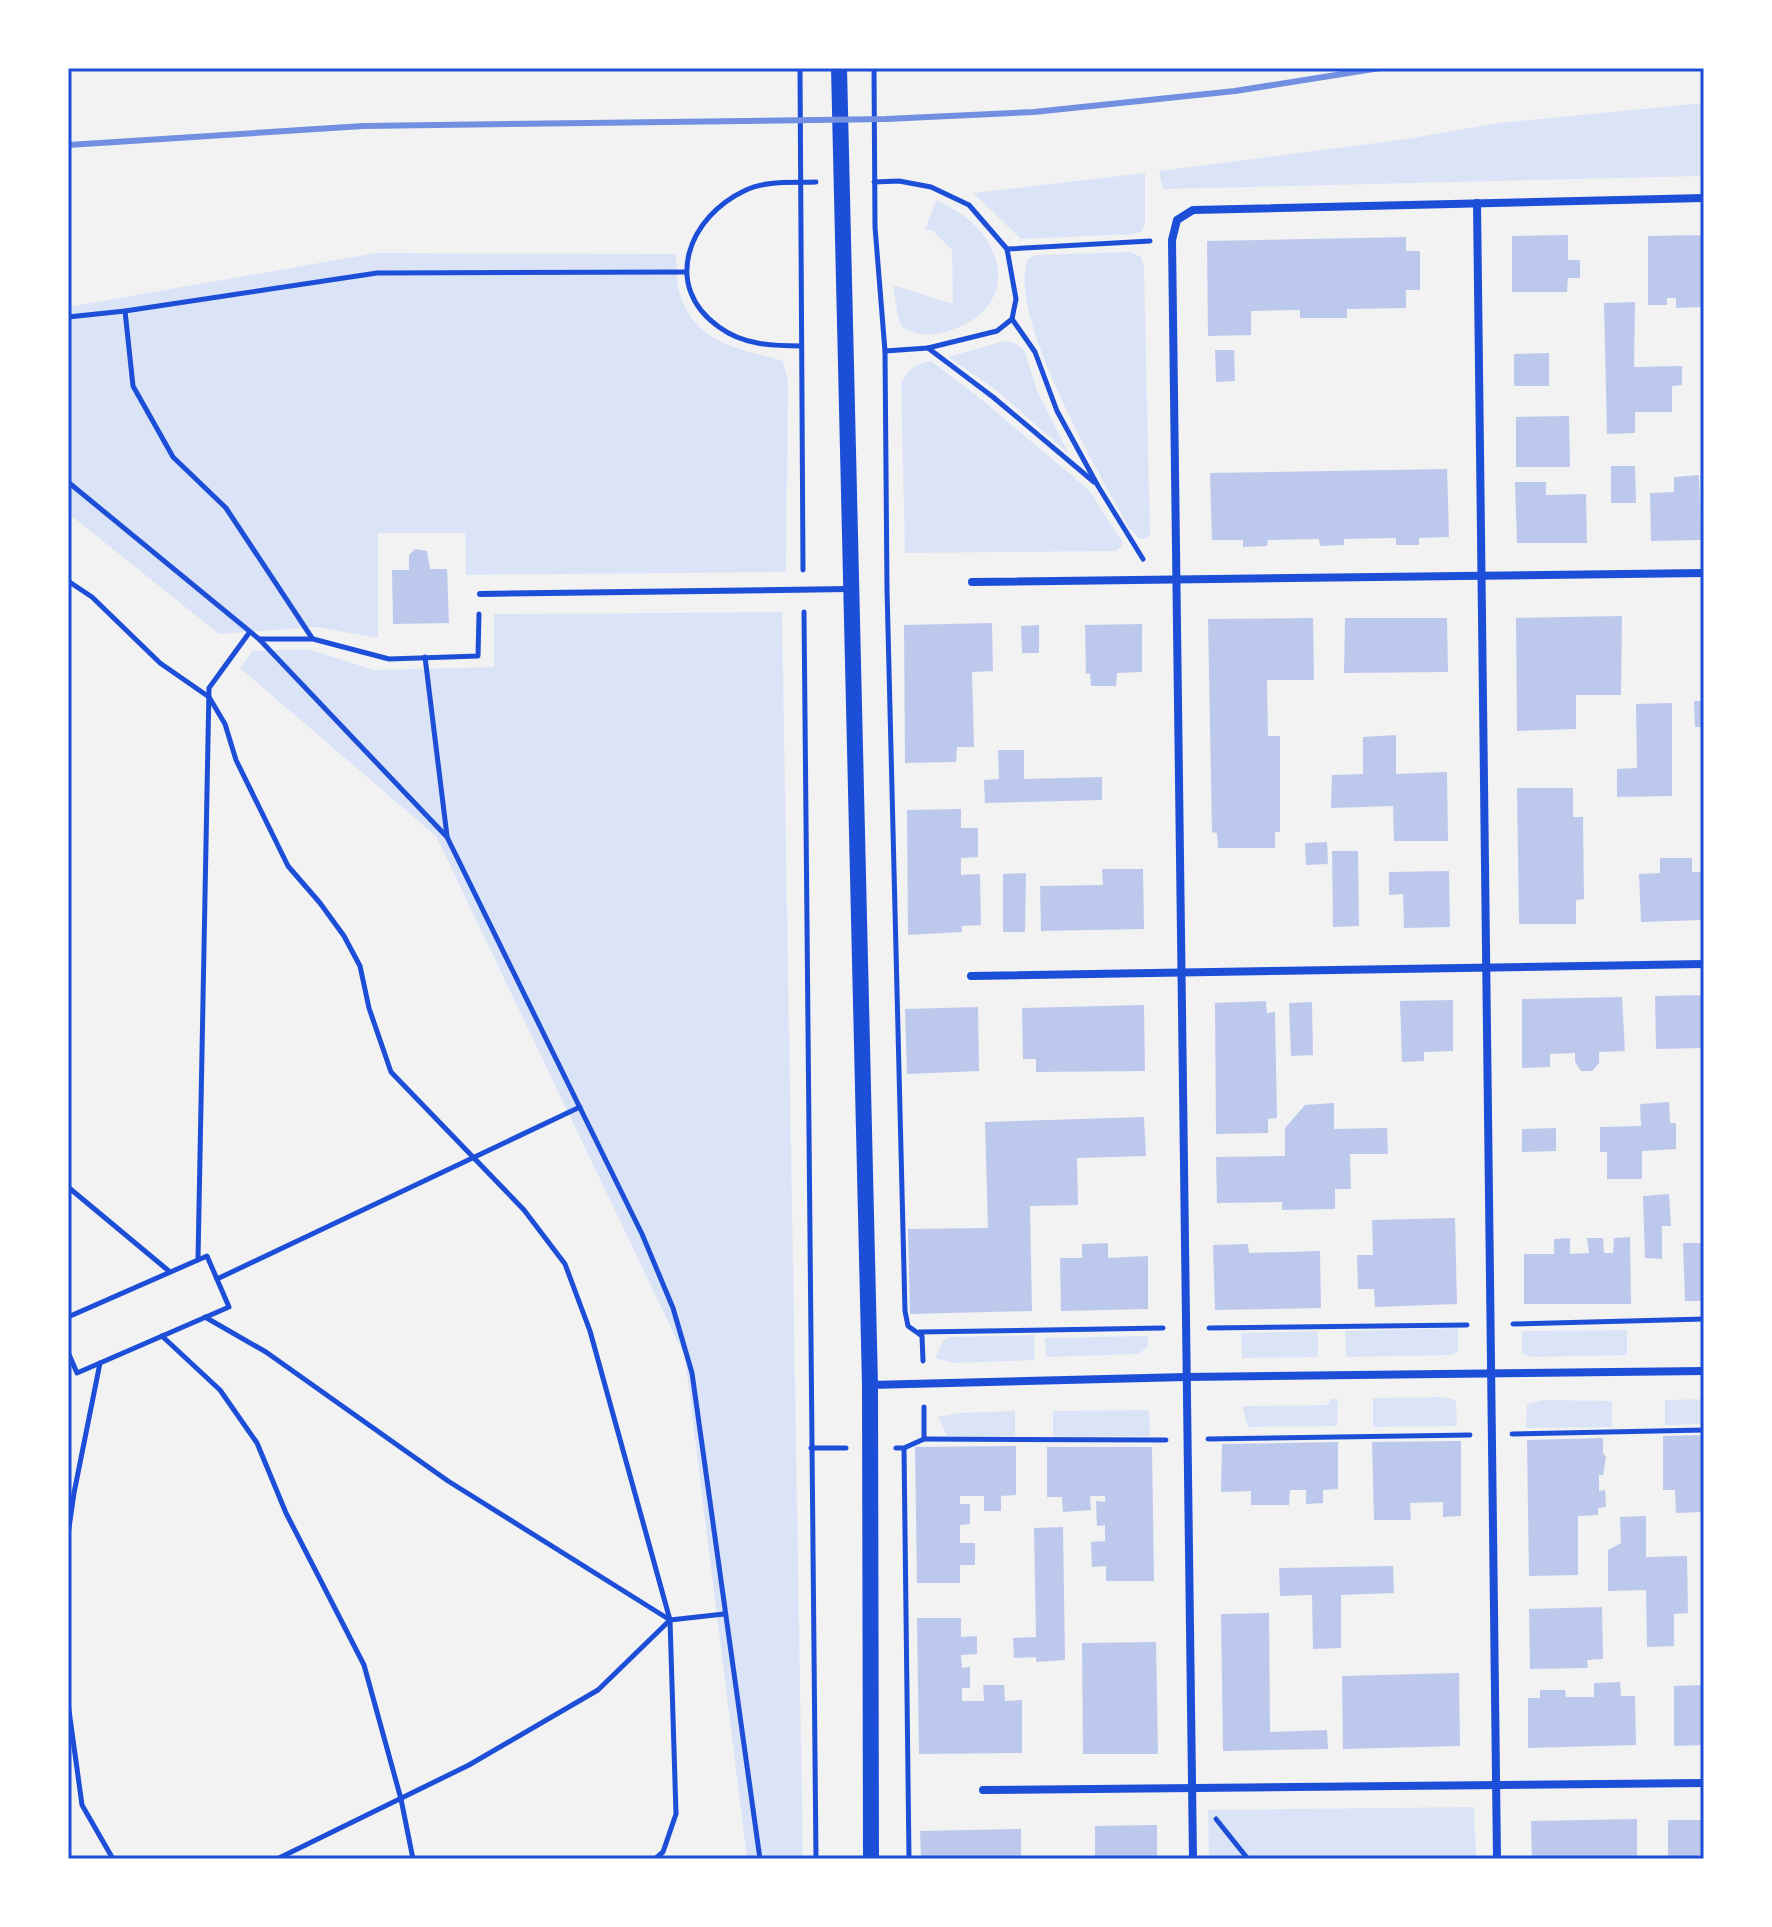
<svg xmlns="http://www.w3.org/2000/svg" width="1772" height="1927" font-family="'Noto Sans',sans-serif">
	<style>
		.green { fill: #dbe4f7 }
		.building { fill: #bdc9ec }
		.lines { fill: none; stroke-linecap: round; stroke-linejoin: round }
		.path { stroke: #1d4ed8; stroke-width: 5 }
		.service { stroke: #1d4ed8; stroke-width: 6 }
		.minor { stroke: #1d4ed8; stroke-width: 8 }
		.secondary { stroke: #1d4ed8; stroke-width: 16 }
		.rail { stroke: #7290e2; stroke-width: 6 }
		.neatline { fill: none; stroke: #1d4ed8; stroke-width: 3 }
	</style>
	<rect width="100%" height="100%" fill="#f2f2f2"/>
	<!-- green -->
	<g class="green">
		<polygon points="1704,103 1704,176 1163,189 1159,171 1407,139 1498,123"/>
		<polygon points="1145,173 1145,224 1141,232 1133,234 1021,239 973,193"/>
		<path d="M936,200C943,204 951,207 958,212C1008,244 1016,307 954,329C934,336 921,338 902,327L898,317L893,285L953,304L952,250L932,230H925Z"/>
		<path d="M1131,252L1141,257L1144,268L1150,535L1145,539L1138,538L1129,528C1101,477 1005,313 1028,259L1036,255Z"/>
		<path d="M376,253L676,254C677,266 676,281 679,292C695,344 738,348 783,361L788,382L786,572L466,575L465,533H378V638L317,627L219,634L68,513V307Z"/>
		<polygon points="1004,341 1015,343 1024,350 1038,393 1069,454 996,390 948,357"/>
		<path d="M931,361L987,404L1089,490L1122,541L1121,547L1116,551L905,553L901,383C909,369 915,364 931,361Z"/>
		<polygon points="782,612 803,1859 747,1859 685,1357 436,836 240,668 253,651 308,649 374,670 494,667 494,614"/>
		<polygon points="1458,1328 1458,1352 1450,1355 1346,1357 1345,1331"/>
		<polygon points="1627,1330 1627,1355 1531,1357 1522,1353 1522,1331"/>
		<polygon points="1318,1331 1318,1357 1242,1358 1241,1333"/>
		<polygon points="1034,1335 1035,1360 954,1363 935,1358 943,1341 949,1337"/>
		<polygon points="1148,1336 1148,1346 1139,1354 1046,1357 1045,1338"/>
		<polygon points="1442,1397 1456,1400 1457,1426 1373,1427 1373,1398"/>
		<polygon points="1331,1399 1338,1399 1337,1426 1248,1427 1242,1406 1327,1405"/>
		<polygon points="1704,1399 1704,1424 1665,1425 1665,1400"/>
		<polygon points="1544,1400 1612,1401 1612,1427 1526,1428 1527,1404"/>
		<polygon points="1149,1410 1150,1436 1053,1437 1053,1411"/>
		<polygon points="1015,1411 1015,1436 947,1436 938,1417 959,1413"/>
		<polygon points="1474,1807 1476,1859 1209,1859 1208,1810"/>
	</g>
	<!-- building -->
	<g class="building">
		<polygon points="1568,235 1568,260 1580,260 1580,278 1568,278 1567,292 1512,292 1512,236"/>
		<polygon points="1704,235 1704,307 1676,308 1676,298 1667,298 1667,305 1648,305 1648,236"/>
		<polygon points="1406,237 1406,251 1420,251 1420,290 1406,290 1406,308 1347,309 1347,318 1300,318 1300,310 1251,311 1251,335 1208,336 1207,241"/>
		<polygon points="1635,302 1634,367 1682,366 1682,385 1672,386 1672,412 1635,412 1635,433 1607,434 1604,303"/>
		<polygon points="1215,350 1234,350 1235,381 1216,382"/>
		<polygon points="1549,353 1549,386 1514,386 1514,354"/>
		<polygon points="1569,416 1570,467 1516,467 1516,417"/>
		<polygon points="1611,466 1635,466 1636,503 1611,503"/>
		<polygon points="1447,469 1449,537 1419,538 1419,545 1396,545 1396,538 1344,539 1344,545 1320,546 1319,539 1268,540 1267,546 1243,547 1243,540 1212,540 1210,473"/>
		<polygon points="1699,475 1701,540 1651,541 1650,493 1674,492 1674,477"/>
		<polygon points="1515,482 1546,482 1546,495 1586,494 1587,543 1517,543"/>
		<polygon points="415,549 427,551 430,569 447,569 449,623 393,624 392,570 409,570 409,555"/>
		<polygon points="1622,616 1621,695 1576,695 1576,729 1517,731 1516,618"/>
		<polygon points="1313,618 1314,680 1267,680 1268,736 1280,736 1280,832 1275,832 1275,848 1218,848 1217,833 1212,832 1208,619"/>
		<polygon points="1345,618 1447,618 1448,672 1344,673"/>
		<polygon points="992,623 993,671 972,672 974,747 957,747 956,762 905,763 904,625"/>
		<polygon points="1142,624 1142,672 1117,673 1116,686 1091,686 1090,673 1086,674 1085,625"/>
		<polygon points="1039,625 1039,653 1022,653 1021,626"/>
		<polygon points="1694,701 1704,701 1704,727 1695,727"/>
		<polygon points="1672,703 1672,796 1617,797 1617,769 1637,768 1636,704"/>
		<polygon points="1396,735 1396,774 1447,772 1448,841 1394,841 1393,806 1331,808 1332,775 1363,774 1363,737"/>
		<polygon points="998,750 1024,750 1024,779 1102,777 1102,800 985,803 984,780 999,779"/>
		<polygon points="1517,788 1573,788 1573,817 1583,817 1584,899 1576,900 1576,924 1519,924"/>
		<polygon points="961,809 961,828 978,828 978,857 961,858 961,875 980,874 981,925 962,926 962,932 908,935 907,810"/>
		<polygon points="1327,842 1328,864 1306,865 1305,843"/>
		<polygon points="1332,851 1358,851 1359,926 1333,927"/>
		<polygon points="1660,858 1692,858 1692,872 1704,872 1704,920 1641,922 1639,874 1660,873"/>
		<polygon points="1102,869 1143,869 1144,929 1041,931 1040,886 1103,885"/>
		<polygon points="1449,871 1450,927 1404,928 1403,894 1389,895 1389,872"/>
		<polygon points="1026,873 1025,932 1003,932 1003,874"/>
		<polygon points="1704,995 1704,1048 1656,1049 1655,996"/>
		<polygon points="1622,997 1625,1051 1599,1052 1599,1063 1592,1071 1581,1071 1575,1062 1575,1053 1550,1054 1550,1067 1522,1068 1522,999"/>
		<polygon points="1453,1000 1453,1051 1424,1052 1424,1061 1402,1062 1400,1001"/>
		<polygon points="1266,1001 1267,1013 1275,1012 1277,1118 1268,1119 1268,1133 1216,1134 1215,1003"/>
		<polygon points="1312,1002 1313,1055 1291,1056 1289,1003"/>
		<polygon points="1144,1005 1145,1071 1036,1072 1036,1059 1023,1059 1022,1008"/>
		<polygon points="978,1007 979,1071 907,1074 905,1009"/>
		<polygon points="1669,1102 1670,1123 1676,1123 1676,1149 1642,1151 1642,1179 1607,1179 1607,1152 1600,1152 1600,1127 1641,1126 1640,1104"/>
		<polygon points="1334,1103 1334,1129 1387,1128 1388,1154 1350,1154 1351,1189 1335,1189 1335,1209 1282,1210 1282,1202 1217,1203 1216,1157 1285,1156 1285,1128 1305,1105"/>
		<polygon points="1144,1117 1146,1156 1077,1158 1078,1205 1030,1206 1032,1311 910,1314 908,1229 988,1228 985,1122"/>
		<polygon points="1556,1128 1556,1151 1522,1152 1522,1129"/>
		<polygon points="1669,1194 1671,1226 1662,1226 1662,1259 1645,1258 1643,1196"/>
		<polygon points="1455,1218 1457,1304 1375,1307 1374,1289 1358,1289 1357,1255 1373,1255 1372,1220"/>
		<polygon points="1630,1237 1631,1304 1524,1304 1524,1254 1554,1254 1554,1239 1570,1238 1570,1254 1589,1253 1587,1238 1603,1238 1604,1253 1613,1253 1614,1238"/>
		<polygon points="1108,1243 1108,1258 1148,1256 1148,1309 1061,1311 1060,1258 1082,1258 1082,1244"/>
		<polygon points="1683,1243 1703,1243 1704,1301 1685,1301"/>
		<polygon points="1248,1244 1249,1253 1320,1251 1321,1308 1215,1310 1213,1245"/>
		<polygon points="1704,1435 1704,1512 1676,1513 1675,1490 1663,1490 1663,1436"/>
		<polygon points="1603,1438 1603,1453 1606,1457 1603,1475 1599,1475 1599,1491 1605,1490 1606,1507 1598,1508 1598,1515 1578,1516 1578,1575 1529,1576 1527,1440"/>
		<polygon points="1461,1441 1461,1516 1443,1517 1443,1502 1410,1503 1411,1520 1374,1520 1372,1442"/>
		<polygon points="1338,1442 1338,1489 1323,1490 1323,1503 1306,1504 1306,1490 1290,1490 1289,1505 1251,1505 1251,1491 1221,1492 1222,1444"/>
		<polygon points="1016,1446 1016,1495 1001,1496 1001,1511 984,1511 984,1496 960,1496 960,1504 970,1504 970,1524 960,1525 960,1543 975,1543 975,1565 960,1565 960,1583 917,1583 915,1447"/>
		<polygon points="1047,1447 1152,1447 1154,1581 1106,1581 1106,1566 1092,1567 1091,1542 1105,1541 1105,1525 1097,1526 1096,1501 1105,1502 1105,1496 1090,1496 1091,1510 1063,1512 1062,1497 1047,1497"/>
		<polygon points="1646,1516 1646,1557 1687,1556 1688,1613 1674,1614 1674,1646 1647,1647 1646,1590 1608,1591 1608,1550 1621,1543 1620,1517"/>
		<polygon points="1063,1527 1065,1660 1036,1662 1036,1657 1014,1658 1013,1638 1036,1637 1034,1528"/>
		<polygon points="1393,1566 1394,1593 1341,1595 1341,1648 1313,1649 1312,1595 1280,1596 1279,1568"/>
		<polygon points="1602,1607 1603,1659 1587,1660 1588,1668 1530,1669 1529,1609"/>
		<polygon points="1269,1613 1270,1732 1327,1730 1328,1749 1223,1751 1221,1614"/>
		<polygon points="917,1618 961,1618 961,1637 977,1636 977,1654 961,1655 962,1668 970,1667 970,1688 962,1688 962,1701 984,1701 983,1685 1004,1685 1005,1701 1022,1700 1022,1753 919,1754"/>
		<polygon points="1156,1642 1158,1754 1083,1754 1082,1643"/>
		<polygon points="1459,1673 1460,1746 1343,1749 1342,1676"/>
		<polygon points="1620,1682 1621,1696 1635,1696 1636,1745 1528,1748 1528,1698 1540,1698 1540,1690 1565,1690 1566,1697 1594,1697 1594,1683"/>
		<polygon points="1704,1685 1704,1745 1674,1746 1674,1686"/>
		<polygon points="1637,1819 1637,1859 1532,1859 1531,1821"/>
		<rect x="1668" y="1820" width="36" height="39"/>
		<polygon points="1157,1825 1157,1859 1095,1859 1095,1826"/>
		<polygon points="1021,1829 1021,1859 921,1859 920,1831"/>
	</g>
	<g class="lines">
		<!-- path -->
		<g class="path">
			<polyline points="800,68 803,570"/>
			<polyline points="874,68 875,227 885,351 887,589 905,1311 908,1326 922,1336 923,1361"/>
			<polyline points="874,182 899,181 931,187 969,205 1007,249 1016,299 1012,319 997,331 928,348 885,351"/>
			<polyline points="1007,249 1150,241"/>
			<polyline points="125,311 133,386 173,457 226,508 312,638"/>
			<polyline points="68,317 125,311 377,273 685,272"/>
			<polyline points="1012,319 1035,352 1057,411 1098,486 1143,559"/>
			<path d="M801,346C773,346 743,345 719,327C661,286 689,217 744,191C765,180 792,183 816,182"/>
			<polyline points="928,348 993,397 1094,482"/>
			<polyline points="68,482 259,639 313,639 389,659 478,656 479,614"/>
			<polyline points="68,581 92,597 160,663 209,697 225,724 236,760 288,866 320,903 344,936 360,966 369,1008 391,1072 524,1210 565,1264 590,1331 670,1620 676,1814 663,1852 655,1859"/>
			<polyline points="804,612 816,1859"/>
			<polyline points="259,639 447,837 642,1234 673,1308 692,1373 760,1859"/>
			<polyline points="425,657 447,836"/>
			<polyline points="68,1187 170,1272"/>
			<polyline points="198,1260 209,688 249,633"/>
			<polyline points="217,1279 580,1107"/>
			<polyline points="68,1317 207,1256 229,1307 77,1373 68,1352"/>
			<polyline points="205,1317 266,1352 448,1481 670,1620 724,1614"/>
			<polyline points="1513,1324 1704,1319"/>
			<polyline points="1209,1328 1467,1325"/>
			<polyline points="919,1332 1163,1328"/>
			<polyline points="162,1336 220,1390 257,1443 286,1513 364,1665 401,1799 413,1859"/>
			<polyline points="1512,1434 1704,1430"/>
			<polyline points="924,1439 1166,1440"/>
			<polyline points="1208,1439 1470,1435"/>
			<polyline points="811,1448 846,1448"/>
			<polyline points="896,1448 904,1448 924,1439 924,1407"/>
			<polyline points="904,1448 909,1859"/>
			<polyline points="68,1535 74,1493 100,1363"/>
			<polyline points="68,1703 82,1805 113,1859"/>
			<polyline points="1216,1819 1248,1859"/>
			<polyline points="277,1859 469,1765 598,1690 669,1621"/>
		</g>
		<!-- service -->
		<polyline class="service" points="480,594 849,589"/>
		<!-- minor -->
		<g class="minor">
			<polyline points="1477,203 1497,1859"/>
			<polyline points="972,582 1704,573"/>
			<polyline points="971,976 1704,964"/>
			<polyline points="870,1385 1186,1377 1704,1371"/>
			<polyline points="983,1790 1704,1783"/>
			<polyline points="1193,1859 1172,240 1177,220 1193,210 1704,198"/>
		</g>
		<!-- secondary -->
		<polyline class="secondary" points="839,68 870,1385 871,1859"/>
		<!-- rail -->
		<polyline class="rail" points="68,145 363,126 886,119 1034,112 1235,91 1380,68"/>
	</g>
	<!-- border -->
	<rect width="1772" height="1927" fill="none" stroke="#ffffff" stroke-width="140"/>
	<rect x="70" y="70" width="1632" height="1787" class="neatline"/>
</svg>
